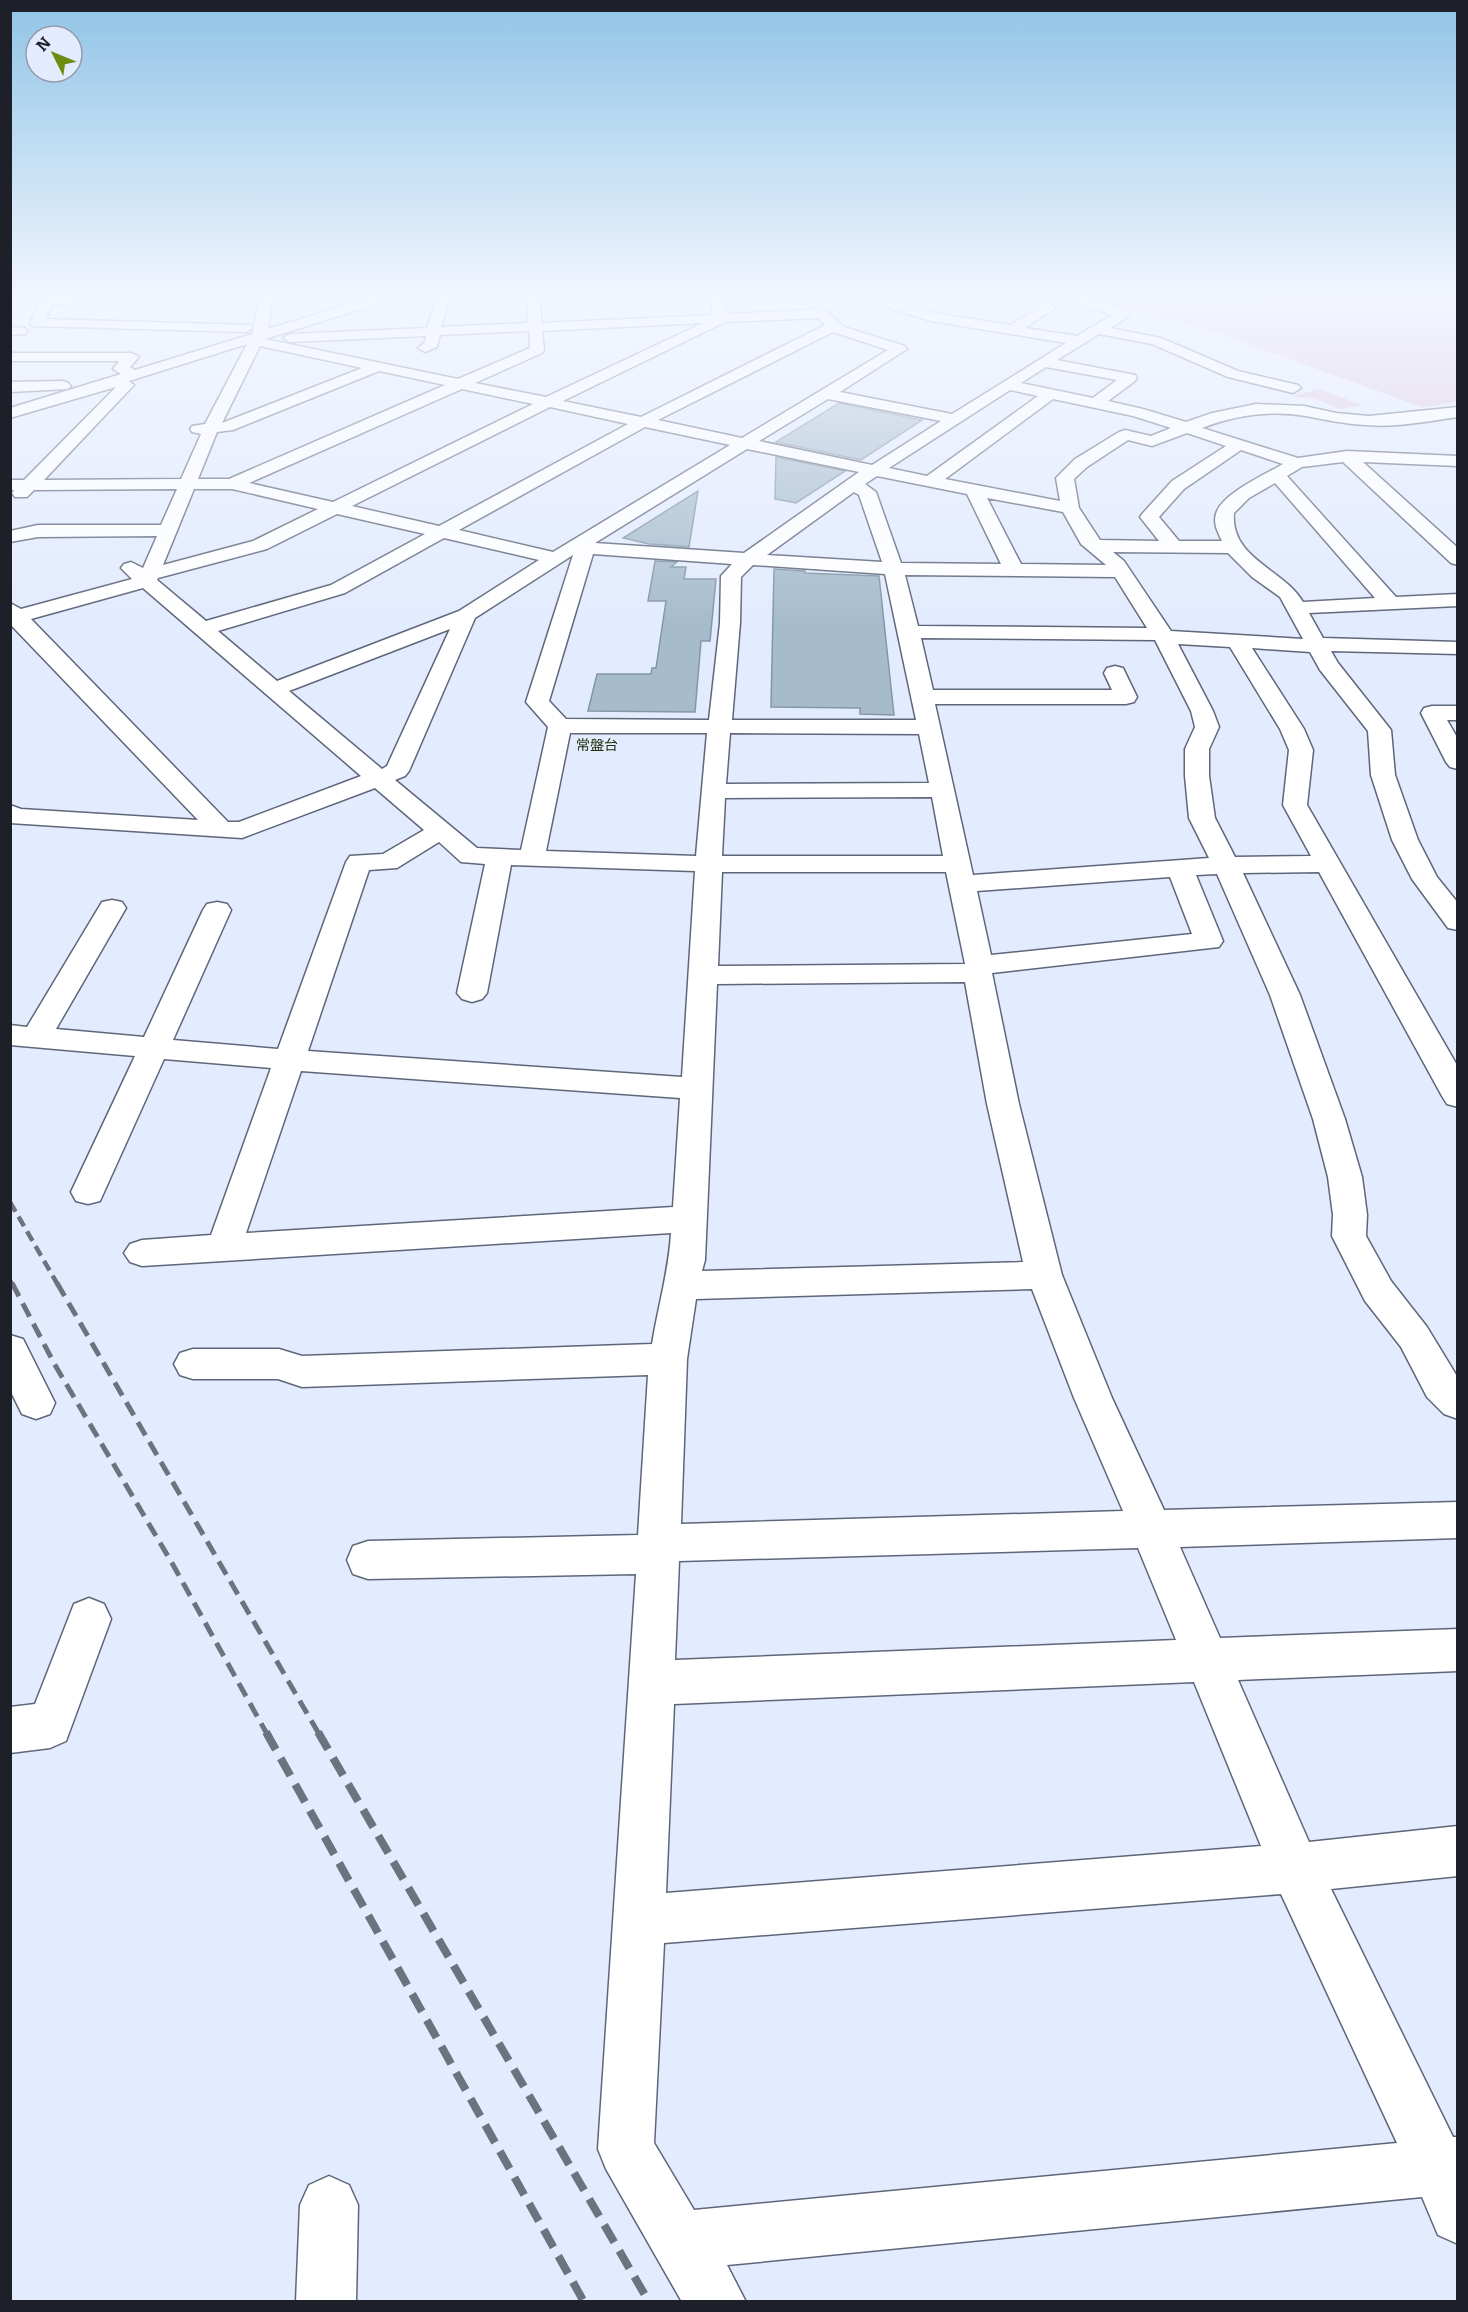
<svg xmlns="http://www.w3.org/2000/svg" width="1468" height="2312" font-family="Bitter,'Noto Sans JP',serif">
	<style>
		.green { fill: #dec4de }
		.building { fill: #a6bccd; stroke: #8297a7; stroke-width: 1.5 }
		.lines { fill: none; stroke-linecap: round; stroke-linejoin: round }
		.minor-casing { stroke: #5e667a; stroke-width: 3 }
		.minor { fill: #fff; fill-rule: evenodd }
		.rail-far2 { stroke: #6d727f; stroke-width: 4.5; stroke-dasharray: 11 6; stroke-linecap: butt }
		.rail-far1 { stroke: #6d727f; stroke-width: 5; stroke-dasharray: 15 8; stroke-linecap: butt }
		.rail { stroke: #6d727f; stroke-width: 8; stroke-dasharray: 20 10; stroke-linecap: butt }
		.labels { text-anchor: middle; stroke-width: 4.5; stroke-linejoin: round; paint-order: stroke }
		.far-neighbourhood-label { font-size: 14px; fill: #232f09; stroke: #e3ebfe }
	</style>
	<rect width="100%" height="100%" fill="#e3ebfe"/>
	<!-- green -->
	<g class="green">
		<polygon points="1092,296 1457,296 1458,370 1454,373 1457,374 1457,402 1422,407 1204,328 1145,313"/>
		<polygon points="1319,389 1362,405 1340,409 1316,399 1292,396"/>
	</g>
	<!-- building -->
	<g class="building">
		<polygon points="839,403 922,420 861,460 776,442"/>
		<polygon points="776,457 845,471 796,503 775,499"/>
		<polygon points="698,491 689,547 649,544 623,538"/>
		<polygon points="655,561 677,562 671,567 686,567 684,579 716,579 710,641 701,641 695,712 588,711 597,674 651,674 652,668 656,668 666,601 648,601"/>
		<polygon points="774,569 805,571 805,573 879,576 894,715 860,714 860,708 771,707"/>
	</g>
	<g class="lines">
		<!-- minor casing -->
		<g class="minor-casing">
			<g id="minor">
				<path d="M44,296H273L268,329L376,296H395L394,299L265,339L458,379L530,348L529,331L440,335L437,347L425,352L418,348L425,342L426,336L290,342L283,338L290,334L427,328L435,303L413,299L412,296L447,298L449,301L441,327L528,323L527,296H539L542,323L713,315L710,296H722L727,314L812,310L818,307L827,311L844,327L905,346L907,349L840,392L952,414L1066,343L931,321L889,308L887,305L889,302H899L933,313L1010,325L1040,307L1018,296C1033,296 1045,295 1055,308L1025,328L1077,336L1112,315L1065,299L1064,296H1083L1128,311L1130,314L1128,317L1110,328L1161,338L1238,371L1298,385L1301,388L1293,393L1228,377L1152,344L1099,334L1057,360L1135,375L1137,378L1135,381L1108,401L1143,409L1186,422L1212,413L1256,404L1304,406L1336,413L1369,416L1458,407V417C1428,421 1396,428 1366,425C1345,424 1326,420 1306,416C1271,410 1235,415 1202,428L1298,458L1347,451L1458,456V466L1363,462L1458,548V565L1451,563L1343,462L1302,467L1287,476L1396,597L1458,594V606L1309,613L1323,638L1458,642V654L1331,651L1338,663L1391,730L1395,775L1418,840L1437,877L1458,903V930L1448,928L1412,879L1392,840L1371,775L1368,731L1320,670L1310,652L1252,648L1304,729L1313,750L1307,805L1458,1067V1107L1447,1104L1442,1096L1319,872L1243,873L1300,995L1345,1119L1362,1177L1367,1215L1366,1236L1391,1281L1427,1327L1458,1378V1419L1444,1414L1427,1397L1401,1347L1365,1301L1332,1236L1333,1215L1328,1177L1313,1119L1270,995L1217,874L1196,875L1223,941L1219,947L992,973L1019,1104L1062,1275L1112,1398L1164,1510L1458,1502V1538L1180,1547L1220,1638L1458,1629V1671L1238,1680L1309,1842L1458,1826V1876L1331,1889L1453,2137H1458V2244L1438,2235L1422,2197L727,2265L746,2302H682L606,2169L598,2149L636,1574L368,1579L353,1574L347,1560L353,1546L368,1541L638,1535L648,1375L302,1387L278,1379H193L180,1375L174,1364L180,1353L193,1349H279L302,1356L652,1344C658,1307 669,1270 671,1233L142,1266L130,1262L124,1253L130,1244L142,1240L211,1235L271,1068L164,1059L100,1201L88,1204L76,1201L71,1192L135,1056L10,1045V1025L27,1027L102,902L112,900L122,902L126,908L56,1029L144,1037L203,910L207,904L217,902L227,904L231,910L173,1040L278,1049L346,862L350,856L383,854L424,830L375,788L242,838L10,823V805L21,809L198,820L10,624V603L21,609L132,579L121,568L124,564L131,562L143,568L157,536L38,537L10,542V531L38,525H161L177,489L34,490L27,497H15L12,493L14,490H10V480H24L116,387L10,418V408L121,374L113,369L119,361H10V353H132L139,357L130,367L135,370L252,334L259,302L53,304L46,319L251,325L253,328L246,332L32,326L30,323ZM818,318L825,325L641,417L563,401L725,322ZM703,323L546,397L475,383L542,353L544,350L542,331ZM833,332L888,350L742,438L658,420ZM247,344L205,424L192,426L190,429L192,432L201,434L181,479L44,480L131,388L134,385L129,381ZM260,346L362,368L222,423ZM1046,367L1117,380L1093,398L1021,383ZM379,371L445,385L229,479H198L217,432L233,430ZM462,389L533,404L333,502L249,483ZM1010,390L1038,396L927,476L889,468ZM828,399L941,421L872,465L759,441ZM1053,399L1133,416L1171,428L1151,436L1125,430L1119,432L1075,459L1056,478L1060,501L945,479ZM550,407L628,424L439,526L352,506ZM645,427L730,445L553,552L459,530ZM1187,433L1226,446L1172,481L1143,513L1140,517L1159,541L1100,540L1079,508L1074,479L1087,467L1128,440L1152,446ZM747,449L859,472L744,553L595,543ZM1241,450L1283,464C1266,474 1221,494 1216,514C1213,524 1218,532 1222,541H1179L1159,517L1184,489ZM877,476L967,494L1001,564L901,563L876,492L865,484ZM1275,483L1375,598L1303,602C1284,569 1230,559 1234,513L1249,498ZM194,489H232L318,509L253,541L163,565ZM854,492L859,495L882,562L767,555ZM987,498L1063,512L1081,544L1106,565L1021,564ZM337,514L425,534L331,585L206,621L157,580L158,578L267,549ZM444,538L539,560L459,611L277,681L218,631L345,593ZM1113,552L1228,553L1252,577L1280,597L1303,639L1171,631L1124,561ZM593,554L732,564L721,576L720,623L709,720L566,719L549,701ZM573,555L526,702L548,727L521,850L477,848L395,780L405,776L409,771L475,618ZM753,565L885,574L916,720H732L740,623L741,577ZM905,575L1115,577L1147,628L918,626ZM143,588L361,776L239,822H228L31,619ZM450,629L387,766L382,769L289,691ZM921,638L1155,640L1191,711L1195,727L1185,749V776L1189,818L1209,858L973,875L935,704H1126L1134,702L1137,697L1123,668L1115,666L1107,668L1104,673L1112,690H933ZM1178,644L1230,647L1280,729L1289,750L1283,805L1311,856L1235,857L1215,818L1209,776V749L1219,727L1213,711ZM570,733H707L696,856L546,851ZM730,733L919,734L929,783L726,784ZM932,797L943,856H722L725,798ZM439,842L461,862L485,864L457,993L462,999L472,1002L482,999L487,993L511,865L695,871L682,1077L308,1051L369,870L397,868ZM722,872H946L965,964L718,966ZM1170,877L1192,934L991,955L977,891ZM965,982L987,1104L1023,1262L702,1271L705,1260L717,984ZM301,1071L680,1098L673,1207L246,1233ZM1032,1289L1074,1398L1123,1511L681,1524L687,1359L696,1299ZM1138,1548L1176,1640L675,1660L679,1561ZM1194,1682L1261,1846L666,1893L674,1704ZM1281,1894L1397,2143L694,2210L654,2143L664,1943Z"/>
				<polygon points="10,327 25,328 27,331 25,334 10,335"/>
				<polygon points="63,381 68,383 71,386 68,389 10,392 10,382"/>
				<polygon points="1432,706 1458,706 1458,720 1447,720 1458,739 1458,769 1450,767 1446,762 1421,713 1424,708"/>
				<polygon points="10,1335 23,1339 55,1403 50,1414 36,1419 22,1414 10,1390"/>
				<polygon points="89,1598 104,1604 111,1619 66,1741 50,1748 10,1753 10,1707 35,1704 74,1604"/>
				<polygon points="329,2176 349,2185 358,2205 356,2302 296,2302 300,2205 309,2185"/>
			</g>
		</g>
		<!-- minor -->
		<use href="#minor" class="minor"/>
		<!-- rail-far2 -->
		<g class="rail-far2">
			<polyline points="10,1202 58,1285"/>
			<polyline points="10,1280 12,1285"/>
		</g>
		<!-- rail-far1 -->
		<g class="rail-far1">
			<polyline points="12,1283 55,1365 172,1563 267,1734"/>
			<polyline points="57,1283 319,1734"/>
		</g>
		<!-- rail -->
		<g class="rail">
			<polyline points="266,1732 584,2302"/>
			<polyline points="318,1732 649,2302"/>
		</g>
	</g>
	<!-- sky -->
	<linearGradient id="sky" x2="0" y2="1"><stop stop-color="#90c4e6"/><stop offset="0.48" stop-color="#f2f6ff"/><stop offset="1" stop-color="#f2f6ff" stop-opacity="0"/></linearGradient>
	<rect width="1468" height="620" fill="url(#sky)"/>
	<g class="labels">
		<!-- far-neighbourhood labels -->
		<g class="far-neighbourhood-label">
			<text x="597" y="750">常盤台</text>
		</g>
	</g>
	<!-- border -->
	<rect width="1468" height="2312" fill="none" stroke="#1d2028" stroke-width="24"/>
	<!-- north arrow -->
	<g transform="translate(54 54) rotate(313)"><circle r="28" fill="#e3ebfe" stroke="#949aa8" stroke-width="1.5"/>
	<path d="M0-4.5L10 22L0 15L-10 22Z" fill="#6c8d11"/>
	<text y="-9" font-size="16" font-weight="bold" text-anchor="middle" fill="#1d2028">N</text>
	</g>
</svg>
